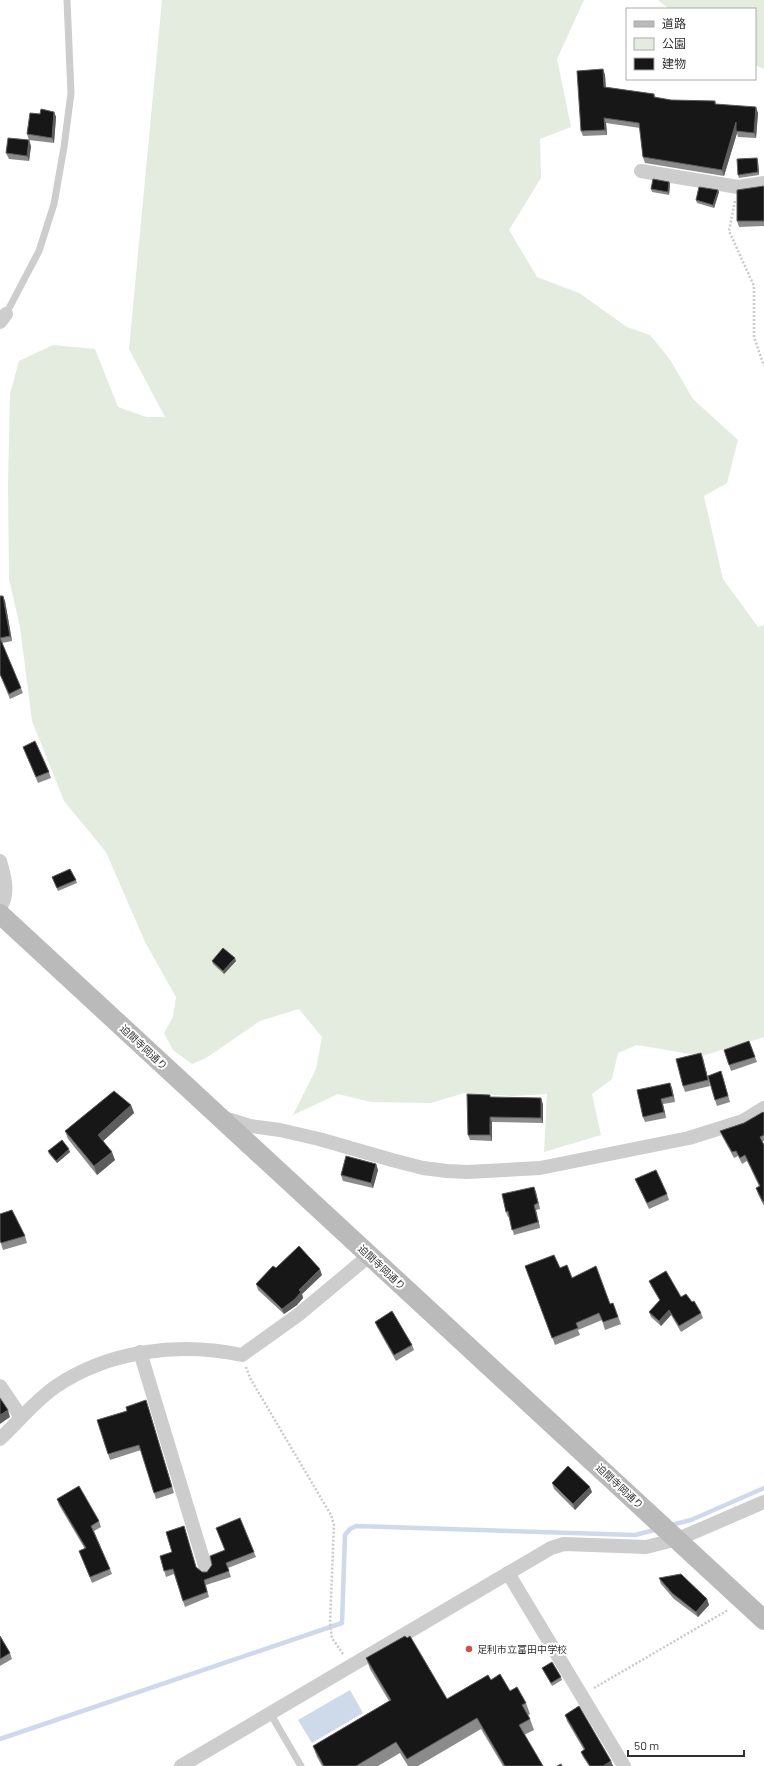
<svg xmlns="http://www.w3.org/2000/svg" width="764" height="1766" font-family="Barlow,'Noto Sans JP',sans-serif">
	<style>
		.green { fill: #e4ebdf }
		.water { fill: #cedae9 }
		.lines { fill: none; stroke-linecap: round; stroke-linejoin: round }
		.stream { stroke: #cedae9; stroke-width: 4.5 }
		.path { stroke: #cacaca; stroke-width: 2.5; stroke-dasharray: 2 2; stroke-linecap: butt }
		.lane { stroke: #cdcdcd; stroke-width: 7 }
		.street { stroke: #cdcdcd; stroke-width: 14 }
		.secondary { stroke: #bababa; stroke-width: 20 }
		.wall { fill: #8b8b8b }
		.shaded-wall { fill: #5d5d5d }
		.building { fill: #171717; stroke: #5d5d5d }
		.poi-dot { fill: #d25146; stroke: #fff; stroke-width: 1.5 }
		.labels { text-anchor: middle; stroke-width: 4; stroke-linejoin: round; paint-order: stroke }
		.street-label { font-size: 10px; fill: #303030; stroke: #fff }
		.poi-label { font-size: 10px; fill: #303030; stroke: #fff; text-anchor: start }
	</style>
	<rect width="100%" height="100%" fill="#fff"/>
	<!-- green -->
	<g class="green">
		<polygon points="162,0 584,0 557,59 571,127 540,139 541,178 509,230 537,277 579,293 627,327 650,335 669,358 693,399 738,440 727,483 704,496 723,579 758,627 764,625 764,1037 702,1056 637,1045 618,1053 612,1079 592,1094 601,1135 544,1152 547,1094 513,1096 464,1093 431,1103 371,1102 338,1094 293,1115 316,1069 322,1037 299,1009 260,1021 206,1058 192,1064 173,1050 164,1033 173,1017 176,997 145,942 106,852 64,801 32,721 20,627 9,579 8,485 10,394 19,361 53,345 95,349 118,407 146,417 165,417 129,349"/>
		<polygon points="658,0 764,0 764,69 755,65 755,9 669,9"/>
	</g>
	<!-- water -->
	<polygon class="water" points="350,1690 363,1713 312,1743 298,1720"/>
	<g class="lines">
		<!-- stream -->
		<g class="stream">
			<polyline points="671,1525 691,1520 764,1488"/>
			<polyline points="0,1739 342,1623 345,1535 350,1529 356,1526 635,1535 658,1529"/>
		</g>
		<!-- path -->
		<g class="path">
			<polyline points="735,201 729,231 754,286 754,337 764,366"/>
			<polyline points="246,1367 250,1378 331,1515 334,1525 330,1622 332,1638 343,1654"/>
			<polyline points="594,1688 728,1610"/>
		</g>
		<!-- lane -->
		<g class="lane">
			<polyline points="6,314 39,251 54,204 64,147 71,93 67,0"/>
			<polyline points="270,1713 301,1766"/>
		</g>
		<!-- street -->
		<g class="street">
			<polyline points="641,171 738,187 764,183"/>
			<polyline points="0,322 6,314"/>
			<path d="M0,861C4,875 10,894 0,907"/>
			<polyline points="224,1118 250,1126 280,1130 319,1139 392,1160 423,1168 447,1171 467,1172 540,1168 689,1138 743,1121 764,1108"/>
			<polyline points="140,1352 206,1569"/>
			<polyline points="0,1386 21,1417"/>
			<path d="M0,1439C18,1422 35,1401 55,1387C109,1350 179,1342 242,1355L298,1315L370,1255"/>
			<polyline points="508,1573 624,1766"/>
			<polyline points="181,1766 551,1548 564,1544 646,1547 678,1539 764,1502"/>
		</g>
		<!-- secondary -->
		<polyline class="secondary" points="0,914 764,1620"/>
	</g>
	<!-- wall -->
	<g class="wall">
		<polygon points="603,69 605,75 606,87 654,94 656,98 671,100 715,101 716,104 758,113 756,138 738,137 737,133 724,176 645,163 643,157 640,128 606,123 607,135 583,136 581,131"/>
		<polygon points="54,112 56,117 54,143 29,140 27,134 40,114"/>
		<polygon points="31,146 29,161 9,159 6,153"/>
		<polygon points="757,158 758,161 759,175 739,178 738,175"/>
		<polygon points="669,182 670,184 669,195 652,192 651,189"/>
		<polygon points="764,186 764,226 739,227 737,221"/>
		<polygon points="718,190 719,192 714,208 697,203 696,200"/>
		<polygon points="0,595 0,596 3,596 5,601 12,641 2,643 23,693 10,699 0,675"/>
		<polygon points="23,747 49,772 51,778 38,783"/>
		<polygon points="53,880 76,880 77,883 58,891"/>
		<polygon points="212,961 236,961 224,974 213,964"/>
		<polygon points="749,1041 757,1062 731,1071 729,1065"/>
		<polygon points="701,1053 710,1086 685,1092 683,1086"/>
		<polygon points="723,1077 730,1102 717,1106 715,1100"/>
		<polygon points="672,1088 675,1102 663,1104 666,1118 645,1122 643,1117"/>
		<polygon points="490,1095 490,1097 543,1104 543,1123 492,1122 492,1141 470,1140 468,1135"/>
		<polygon points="131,1105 134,1113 103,1141 115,1160 97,1175 68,1139 65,1131"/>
		<polygon points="764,1113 764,1141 762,1142 764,1145 764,1206 758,1194 756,1188 759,1186 747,1161 742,1164 738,1156 734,1158 722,1136 720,1131 744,1123"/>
		<polygon points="48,1151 70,1152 57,1163 49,1154"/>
		<polygon points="376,1164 378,1170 373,1188 343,1181 341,1175"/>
		<polygon points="635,1179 667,1194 669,1200 649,1209"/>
		<polygon points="534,1187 540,1209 536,1210 540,1228 514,1235 509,1217 508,1217 506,1212"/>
		<polygon points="25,1236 27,1243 3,1250 0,1240"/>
		<polygon points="525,1266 560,1268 572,1278 610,1304 613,1303 621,1324 605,1330 602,1320 578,1330 580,1335 555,1345"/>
		<polygon points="276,1268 322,1275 302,1294 303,1298 297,1305 284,1314 258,1290 256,1284"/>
		<polygon points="649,1281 692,1302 701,1313 703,1318 681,1332 671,1315 661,1326 651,1317 649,1312 660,1301 651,1286"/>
		<polygon points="375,1322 412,1345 414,1350 396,1361 377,1327"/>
		<polygon points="148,1406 174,1493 156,1499 141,1450 110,1460 108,1454"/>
		<polygon points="552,1483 592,1492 575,1510 554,1489"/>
		<polygon points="57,1499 99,1521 101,1527 94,1531 112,1574 92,1583 79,1551 85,1549 59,1505"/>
		<polygon points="254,1552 256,1557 228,1568 231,1577 206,1585 209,1597 185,1607 174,1574 166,1577 160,1556 202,1572 207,1572 212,1565"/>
		<polygon points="659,1578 707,1599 709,1605 698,1617 674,1599 661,1584"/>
		<polygon points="0,1636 10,1653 12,1659 0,1666"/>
		<polygon points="366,1658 447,1699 491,1680 510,1691 526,1703 530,1714 528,1715 530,1719 534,1730 524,1735 543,1766 503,1766 481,1729 418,1766 408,1766 400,1753 378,1766 322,1766 317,1757 313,1746 389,1701 370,1669"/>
		<polygon points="542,1668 561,1677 562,1680 552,1686"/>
		<polygon points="565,1715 611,1761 613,1766 589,1766 583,1757 581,1752 584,1750 567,1721"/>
	</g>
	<!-- shaded-wall -->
	<g class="shaded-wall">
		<polygon points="603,69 605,75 606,93 604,87"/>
		<polygon points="756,107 758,113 756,138 754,133"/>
		<polygon points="54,112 56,117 54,143 52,138"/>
		<polygon points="604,118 606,123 607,135 605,130"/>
		<polygon points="736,122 737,133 724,176 722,170"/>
		<polygon points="29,140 31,146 29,161 27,156"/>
		<polygon points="757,158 758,161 759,175 758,172"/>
		<polygon points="669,182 670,184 669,195 668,192"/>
		<polygon points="718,190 719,192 714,208 713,205"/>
		<polygon points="3,596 5,601 12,641 10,636"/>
		<polygon points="235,958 236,961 224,974 223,971"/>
		<polygon points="701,1053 703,1058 710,1086 708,1080"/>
		<polygon points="670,1083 672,1088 675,1102 673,1096"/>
		<polygon points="541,1098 543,1104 543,1123 541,1118"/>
		<polygon points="661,1099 663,1104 666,1118 664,1112"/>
		<polygon points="131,1105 134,1113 101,1143 98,1135"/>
		<polygon points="490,1117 492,1122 492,1141 490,1135"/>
		<polygon points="69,1149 70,1152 57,1163 56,1161"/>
		<polygon points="112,1152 115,1160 97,1175 94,1166"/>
		<polygon points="376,1164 378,1170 373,1188 371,1183"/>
		<polygon points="534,1187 536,1192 540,1209 538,1203"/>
		<polygon points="534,1205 536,1210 540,1228 538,1222"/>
		<polygon points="320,1269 322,1275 302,1294 303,1298 297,1305 284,1314 282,1309 299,1290"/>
		<polygon points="669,1310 671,1315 661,1326 659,1321"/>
		<polygon points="8,1410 10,1417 0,1424 0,1415"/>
		<polygon points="590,1487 592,1492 575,1510 573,1504"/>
		<polygon points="707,1599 709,1605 698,1617 696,1612"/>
		<polygon points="611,1761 613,1766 603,1766"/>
	</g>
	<!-- building -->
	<g class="building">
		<polygon points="603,69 604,87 654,94 654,97 671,100 715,101 715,104 756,107 754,133 736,131 736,122 722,170 643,157 639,123 604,118 605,130 581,131 577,71"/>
		<polygon points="41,109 54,112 52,138 27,134 30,113 40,114"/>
		<polygon points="8,138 29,140 27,156 6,153"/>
		<polygon points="757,158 758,172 738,175 737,159"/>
		<polygon points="653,179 669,182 668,192 651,189"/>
		<polygon points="764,186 764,221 737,221 737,190"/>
		<polygon points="699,187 718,190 713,205 696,200"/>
		<polygon points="0,596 3,596 10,636 0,638 21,688 9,694 0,674"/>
		<polygon points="35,741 49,772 36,777 23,747"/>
		<polygon points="70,869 76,880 57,888 52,877"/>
		<polygon points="223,948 235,958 223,971 212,961"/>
		<polygon points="749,1041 755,1057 729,1065 724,1050"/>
		<polygon points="701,1053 708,1080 683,1086 676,1059"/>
		<polygon points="721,1071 728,1096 715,1100 708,1076"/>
		<polygon points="670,1083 673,1096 661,1099 664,1112 643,1117 637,1090"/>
		<polygon points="114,1091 131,1105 98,1135 112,1152 94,1166 65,1131"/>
		<polygon points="467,1094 490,1095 490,1097 541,1098 541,1118 490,1117 490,1135 468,1135"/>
		<polygon points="763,1112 764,1113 764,1135 760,1137 764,1145 764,1202 763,1202 756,1188 760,1186 745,1155 740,1158 736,1151 732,1152 720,1131 744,1123"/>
		<polygon points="62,1140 69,1149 56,1161 48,1151"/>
		<polygon points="346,1156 376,1164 371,1183 341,1175"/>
		<polygon points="656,1170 667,1194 647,1203 635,1179"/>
		<polygon points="534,1187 538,1203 534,1205 538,1222 512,1230 508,1211 506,1212 502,1194"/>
		<polygon points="12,1210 25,1236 1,1243 0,1240 0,1214"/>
		<polygon points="299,1246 320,1269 299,1290 301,1292 295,1299 282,1309 256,1284 273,1266 276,1268"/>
		<polygon points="554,1255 560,1268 567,1265 572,1278 596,1266 610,1304 613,1303 618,1317 603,1322 599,1313 576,1323 578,1328 552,1338 525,1266"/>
		<polygon points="666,1271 681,1297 686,1294 692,1302 694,1301 701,1313 679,1326 669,1310 659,1321 649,1312 660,1300 649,1281"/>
		<polygon points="392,1311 412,1345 394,1355 375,1322"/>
		<polygon points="0,1398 8,1410 0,1415"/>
		<polygon points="146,1400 172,1487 154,1493 139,1445 108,1454 97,1420 127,1411 126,1407"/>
		<polygon points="568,1466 590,1487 573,1504 552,1483"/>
		<polygon points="79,1486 99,1521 91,1526 110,1569 90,1577 79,1551 86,1548 57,1499"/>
		<polygon points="240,1518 254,1552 226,1563 229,1571 204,1580 207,1592 183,1601 173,1569 164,1571 160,1556 172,1552 166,1532 184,1526 196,1567 202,1572 207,1572 212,1565 210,1556 225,1550 216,1528"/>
		<polygon points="681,1574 707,1599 696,1612 672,1593 659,1578"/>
		<polygon points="0,1636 10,1653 0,1659"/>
		<polygon points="405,1636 407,1638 410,1636 447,1699 488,1675 491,1680 500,1674 510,1691 517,1687 526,1703 522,1705 530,1719 519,1725 543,1766 505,1766 477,1718 407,1759 396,1742 356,1766 324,1766 313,1746 391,1700 366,1658"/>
		<polygon points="552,1662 561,1677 551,1683 542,1668"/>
		<polygon points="579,1706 611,1761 603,1766 590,1766 581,1752 585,1749 565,1715"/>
		<polygon points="561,1764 562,1766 557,1766"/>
	</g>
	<!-- markers -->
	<circle class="poi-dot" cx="469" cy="1649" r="4"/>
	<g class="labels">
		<!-- street labels -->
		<g class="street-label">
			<text transform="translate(144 1047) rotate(43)" y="4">迫間寺岡通り</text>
			<text transform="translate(382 1267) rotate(43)" y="4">迫間寺岡通り</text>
			<text transform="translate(620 1486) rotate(43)" y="4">迫間寺岡通り</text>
		</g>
		<!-- poi labels -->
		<g class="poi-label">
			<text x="477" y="1653">足利市立富田中学校</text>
		</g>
	</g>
	<!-- legend -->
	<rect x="626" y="8" width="130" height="72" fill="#ffffff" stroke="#acacac"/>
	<rect x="634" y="21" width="20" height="6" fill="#bababa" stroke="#acacac"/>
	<text x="662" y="28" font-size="12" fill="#303030">道路</text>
	<rect x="634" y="38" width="20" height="12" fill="#e4ebdf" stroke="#acacac"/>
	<text x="662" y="48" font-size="12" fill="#303030">公園</text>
	<rect x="634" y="58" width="20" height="12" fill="#171717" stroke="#acacac"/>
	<text x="662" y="68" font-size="12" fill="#303030">建物</text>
	<!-- scale -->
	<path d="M628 1750v6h116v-6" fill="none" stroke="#303030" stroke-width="2"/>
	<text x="634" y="1750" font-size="12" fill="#303030" stroke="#ffffff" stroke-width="3" paint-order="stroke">50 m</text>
</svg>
